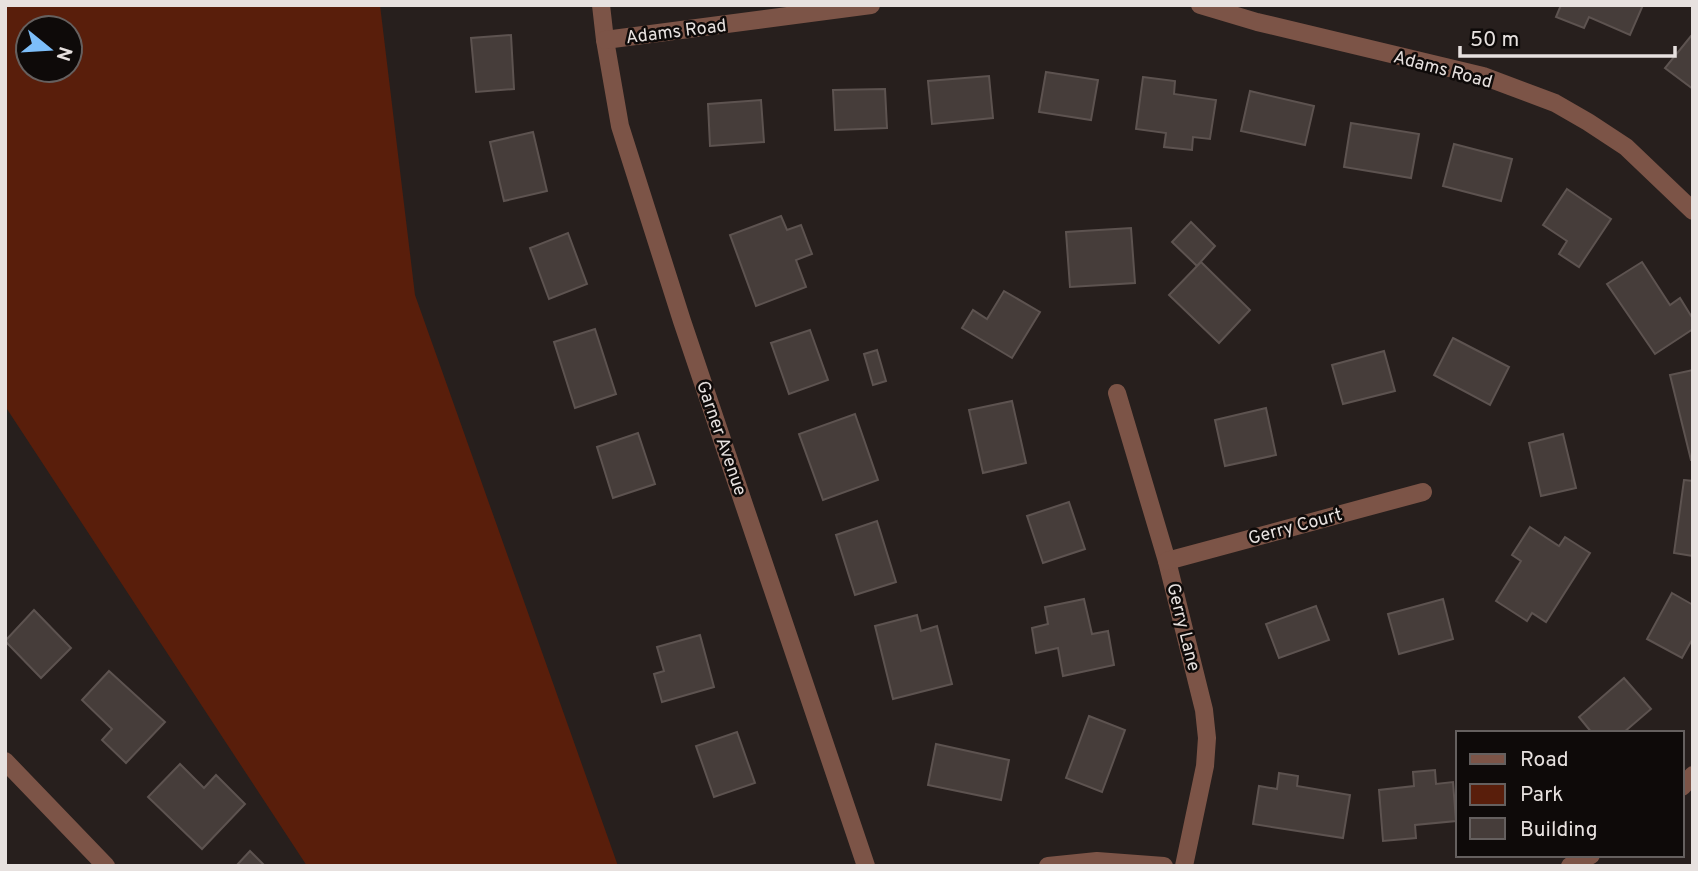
<svg xmlns="http://www.w3.org/2000/svg" width="1698" height="871" font-family="Overpass,sans-serif">
	<style>
		.green { fill: #591e0b; fill-rule: evenodd }
		.building { fill: #463d3a; stroke: #5d5350; stroke-width: 2 }
		.lines { fill: none; stroke-linecap: round; stroke-linejoin: round }
		.minor { stroke: #7c5447; stroke-width: 18 }
		.labels { text-anchor: middle; stroke-width: 5; stroke-linejoin: round; paint-order: stroke }
		.street-label { font-size: 18px; fill: #e7e1df; stroke: #0e0a09 }
	</style>
	<rect width="100%" height="100%" fill="#271f1d"/>
	<!-- green -->
	<path class="green" d="M5,5H380L415,295L618,866H307L5,406ZM28,28H70V70H28Z"/>
	<!-- building -->
	<g class="building">
		<polygon points="1561,5 1643,5 1630,35 1589,17 1584,28 1556,17"/>
		<polygon points="511,35 514,89 476,92 471,38"/>
		<polygon points="1691,36 1693,37 1693,89 1665,68"/>
		<polygon points="1046,72 1098,80 1091,120 1039,112"/>
		<polygon points="989,76 993,118 932,124 928,81"/>
		<polygon points="1143,77 1175,81 1174,94 1216,100 1210,139 1193,137 1192,150 1164,147 1166,133 1136,129"/>
		<polygon points="885,89 887,128 835,130 833,90"/>
		<polygon points="1250,91 1314,106 1305,145 1241,131"/>
		<polygon points="761,100 764,142 710,146 708,104"/>
		<polygon points="1351,123 1419,134 1411,178 1344,167"/>
		<polygon points="533,132 547,191 504,201 490,142"/>
		<polygon points="1454,144 1512,159 1501,201 1443,186"/>
		<polygon points="1567,189 1611,219 1579,267 1559,254 1567,241 1543,225"/>
		<polygon points="781,216 787,230 801,225 812,254 796,260 806,287 756,306 730,235"/>
		<polygon points="1191,222 1215,246 1197,266 1172,242"/>
		<polygon points="1131,228 1135,283 1070,287 1066,232"/>
		<polygon points="568,233 587,284 549,299 530,248"/>
		<polygon points="1201,262 1250,310 1219,343 1169,295"/>
		<polygon points="1642,262 1670,305 1680,298 1693,319 1693,329 1655,354 1607,284"/>
		<polygon points="1004,291 1040,312 1012,358 962,328 973,310 987,319"/>
		<polygon points="595,329 616,394 575,408 554,342"/>
		<polygon points="810,330 828,380 789,394 771,343"/>
		<polygon points="1453,338 1509,367 1490,405 1434,375"/>
		<polygon points="877,350 886,381 873,385 864,354"/>
		<polygon points="1384,351 1395,391 1343,404 1332,365"/>
		<polygon points="1693,370 1693,460 1691,460 1670,375"/>
		<polygon points="1012,401 1026,463 983,473 969,410"/>
		<polygon points="1266,408 1276,455 1225,466 1215,420"/>
		<polygon points="855,414 878,480 823,500 799,434"/>
		<polygon points="638,433 655,484 613,498 597,447"/>
		<polygon points="1563,434 1576,488 1541,496 1529,443"/>
		<polygon points="1684,480 1693,481 1693,556 1674,553"/>
		<polygon points="1069,502 1085,549 1043,563 1027,516"/>
		<polygon points="877,521 896,582 855,595 836,535"/>
		<polygon points="1530,527 1559,546 1565,537 1590,553 1546,622 1532,613 1527,621 1496,601 1521,561 1512,555"/>
		<polygon points="1672,593 1693,605 1693,638 1682,658 1647,639"/>
		<polygon points="1084,599 1092,634 1108,631 1114,665 1063,676 1058,648 1036,653 1032,628 1048,624 1045,607"/>
		<polygon points="1443,599 1453,639 1399,654 1388,614"/>
		<polygon points="1316,606 1329,640 1279,658 1266,624"/>
		<polygon points="34,610 71,648 41,678 5,641"/>
		<polygon points="917,615 921,631 937,626 952,684 893,699 875,626"/>
		<polygon points="700,635 714,687 662,702 654,674 664,671 657,647"/>
		<polygon points="109,671 165,722 126,763 102,740 112,729 82,700"/>
		<polygon points="1624,678 1651,709 1623,733 1592,733 1579,717"/>
		<polygon points="1089,716 1125,730 1102,792 1066,778"/>
		<polygon points="737,732 755,783 714,797 696,746"/>
		<polygon points="936,744 1009,760 1001,800 928,785"/>
		<polygon points="180,764 204,788 216,775 245,804 202,849 148,797"/>
		<polygon points="1435,770 1436,784 1453,782 1456,821 1415,825 1416,838 1383,841 1379,790 1414,786 1413,772"/>
		<polygon points="1279,773 1298,776 1297,786 1350,795 1343,838 1253,824 1259,786 1277,789"/>
		<polygon points="250,851 265,866 236,866"/>
	</g>
	<g class="lines">
		<!-- minor -->
		<g class="minor">
			<polyline points="601,5 605,40 620,126 682,321 866,866"/>
			<polyline points="1200,5 1257,22 1483,76 1555,103 1588,122 1626,147 1693,211"/>
			<polyline points="605,40 871,5"/>
			<polyline points="1117,393 1167,561 1204,710 1207,738 1205,766 1184,866"/>
			<polyline points="1167,561 1423,492"/>
			<polyline points="5,761 106,866"/>
			<polyline points="1682,787 1693,775"/>
			<polyline points="1048,866 1097,861 1164,866"/>
			<polyline points="1570,866 1591,855"/>
		</g>
	</g>
	<g class="labels">
		<!-- street labels -->
		<g class="street-label">
			<text transform="translate(676 31) rotate(-7)" y="6">Adams Road</text>
			<text transform="translate(1443 69) rotate(15)" y="6">Adams Road</text>
			<text transform="translate(722 438) rotate(71)" y="6">Garner Avenue</text>
			<text transform="translate(1295 526) rotate(-15)" y="6">Gerry Court</text>
			<text transform="translate(1184 627) rotate(76)" y="6">Gerry Lane</text>
		</g>
	</g>
	<!-- border -->
	<rect width="1698" height="871" fill="none" stroke="#e7e1df" stroke-width="14"/>
	<!-- legend -->
	<rect x="1456" y="731" width="228" height="126" fill="#0e0a09" stroke="#65605f" stroke-width="2"/>
	<rect x="1470" y="754" width="35" height="10" fill="#7c5447" stroke="#65605f" stroke-width="2"/>
	<text x="1520" y="766" font-size="21" fill="#e7e1df">Road</text>
	<rect x="1470" y="784" width="35" height="21" fill="#591e0b" stroke="#65605f" stroke-width="2"/>
	<text x="1520" y="801" font-size="21" fill="#e7e1df">Park</text>
	<rect x="1470" y="818" width="35" height="21" fill="#463d3a" stroke="#65605f" stroke-width="2"/>
	<text x="1520" y="836" font-size="21" fill="#e7e1df">Building</text>
	<!-- north arrow -->
	<g transform="translate(49 49) rotate(108)"><circle r="33" fill="#0e0a09" stroke="#65605f" stroke-width="2"/>
	<path d="M0-5L12 26L0 18L-12 26Z" fill="#7dbef9"/>
	<text y="-10" font-size="19" font-weight="bold" text-anchor="middle" fill="#e7e1df">N</text>
	</g>
	<!-- scale -->
	<path d="M1460 46v10h215v-10" fill="none" stroke="#e7e1df" stroke-width="3.5"/>
	<text x="1470" y="46" font-size="21" fill="#e7e1df" stroke="#0e0a09" stroke-width="5" paint-order="stroke">50 m</text>
</svg>
